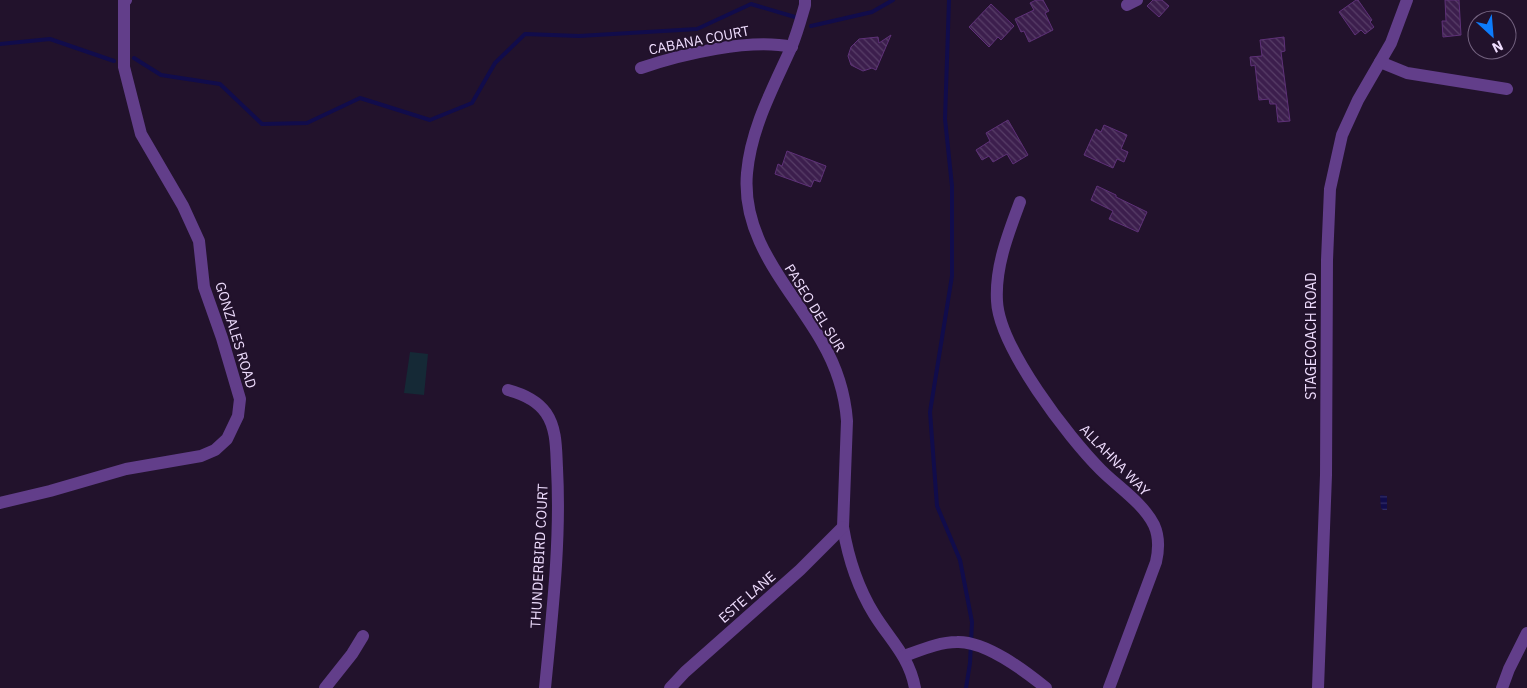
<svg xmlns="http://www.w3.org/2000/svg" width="1527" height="688" font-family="'IBM Plex Sans',sans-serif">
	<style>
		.grass { fill: #152936 }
		.water { fill: url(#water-rules) }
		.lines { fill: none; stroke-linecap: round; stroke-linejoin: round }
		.stream { stroke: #110c4b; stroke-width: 4 }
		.building { fill: url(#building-back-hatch); stroke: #5e3178 }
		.minor { stroke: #623e8a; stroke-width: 12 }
		.labels { text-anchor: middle; stroke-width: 4; stroke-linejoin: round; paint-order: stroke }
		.street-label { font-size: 14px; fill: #efddfe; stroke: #22122c }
	</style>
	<defs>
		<pattern id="water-rules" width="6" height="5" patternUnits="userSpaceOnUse" patternTransform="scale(1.25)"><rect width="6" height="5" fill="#110c4b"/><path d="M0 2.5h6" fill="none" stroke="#342f66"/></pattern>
		<pattern id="building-back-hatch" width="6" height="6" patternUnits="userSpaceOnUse" patternTransform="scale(1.25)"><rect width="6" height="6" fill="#3c1e4d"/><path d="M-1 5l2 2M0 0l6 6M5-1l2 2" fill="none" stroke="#583e68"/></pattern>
	</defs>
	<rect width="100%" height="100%" fill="#22122c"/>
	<!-- grass -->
	<polygon class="grass" points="410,352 428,354 424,395 404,393"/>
	<!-- water -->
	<polygon class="water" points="1381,495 1387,496 1387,510 1383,510 1381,508 1380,496"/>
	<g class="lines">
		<!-- stream -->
		<g class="stream">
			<polyline points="949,0 945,119 952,186 952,276 930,412 937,506 960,560 972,622 970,663 966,688"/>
			<polyline points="811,26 872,12 893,0"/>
			<polyline points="0,44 50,39 114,61"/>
			<polyline points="134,58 161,75 220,84 262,124 307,123 360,98 430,120 472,103 495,63 525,34 579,36 697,29 751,4 795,17"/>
		</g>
	</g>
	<!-- building -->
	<g class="building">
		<polygon points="1036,0 1043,0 1049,11 1045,13 1053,30 1029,42 1024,31 1021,32 1015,19 1034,10 1030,3"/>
		<polygon points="1153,0 1162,0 1169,6 1159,17 1147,6"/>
		<polygon points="1356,0 1358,0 1372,20 1370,22 1374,27 1365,34 1361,30 1355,35 1339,12"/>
		<polygon points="1445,0 1459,0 1461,35 1443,37 1442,21 1446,21"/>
		<polygon points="991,4 1014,26 1001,40 998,37 989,47 969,27"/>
		<polygon points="891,35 876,70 872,68 863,71 851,65 848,56 851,47 859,39 878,37 879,43"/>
		<polygon points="1284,37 1285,51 1281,52 1290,121 1278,122 1276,104 1270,104 1269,99 1259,100 1255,65 1251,66 1250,57 1262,56 1260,40"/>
		<polygon points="1008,120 1028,155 1013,164 1007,154 993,162 989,156 982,160 976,150 990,141 986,133"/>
		<polygon points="1104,125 1127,135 1121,149 1128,152 1124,162 1117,159 1113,168 1084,155 1096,129 1101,132"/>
		<polygon points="787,151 826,166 820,182 814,180 811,187 775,174 778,164 782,166"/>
		<polygon points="1097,186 1116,195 1116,197 1147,212 1138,232 1109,219 1113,211 1091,200"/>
	</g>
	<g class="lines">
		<!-- minor -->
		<g class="minor">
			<path d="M805,0V5C801,19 797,34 791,48C773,88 751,128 747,173C741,241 791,288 822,342C836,366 845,394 847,421L843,527C848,557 858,588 874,614C890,640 909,656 915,688"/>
			<polyline points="1127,5 1137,0"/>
			<polyline points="1380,62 1407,73 1507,89"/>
			<path d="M641,68C682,54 750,38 792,47"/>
			<path d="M1020,202C1008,234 995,267 997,301C999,347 1068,437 1101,470C1118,487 1143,503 1154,525C1159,536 1159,549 1156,562L1109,688"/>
			<path d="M508,390C523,394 537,400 546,413C557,429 556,450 557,468C561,541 552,615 545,688"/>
			<polyline points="0,503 50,491 126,469 201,456 215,450 227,439 238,416 240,399 222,338 204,287 199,241 183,206 141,134 124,67 124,1 126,0"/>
			<path d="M904,656C921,650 939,642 957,642C986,641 1025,671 1046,688"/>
			<polyline points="325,688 352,654 363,636"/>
			<polyline points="670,688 685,672 800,570 843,527"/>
			<polyline points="1318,688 1326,475 1327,260 1330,189 1342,135 1358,100 1391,43 1407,0"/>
			<polyline points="1502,688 1509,669 1527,633"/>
		</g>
	</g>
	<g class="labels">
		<!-- street labels -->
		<g class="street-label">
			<text transform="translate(699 40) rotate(-11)" y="5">CABANA COURT</text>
			<text transform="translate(815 308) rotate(58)" y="5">PASEO DEL SUR</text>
			<text transform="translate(236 335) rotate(73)" y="5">GONZALES ROAD</text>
			<text transform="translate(1311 336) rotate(-90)" y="5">STAGECOACH ROAD</text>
			<text transform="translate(1115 460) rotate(46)" y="5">ALLAHNA WAY</text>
			<text transform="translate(539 556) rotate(-87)" y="5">THUNDERBIRD COURT</text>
			<text transform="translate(747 597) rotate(-41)" y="5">ESTE LANE</text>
		</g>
	</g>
	<!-- north arrow -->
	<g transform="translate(1492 35) rotate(154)"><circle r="24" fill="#22122c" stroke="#746380"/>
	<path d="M0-4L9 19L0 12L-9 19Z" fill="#0d7cfb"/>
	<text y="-8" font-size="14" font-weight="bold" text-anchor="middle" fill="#efddfe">N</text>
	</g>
</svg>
